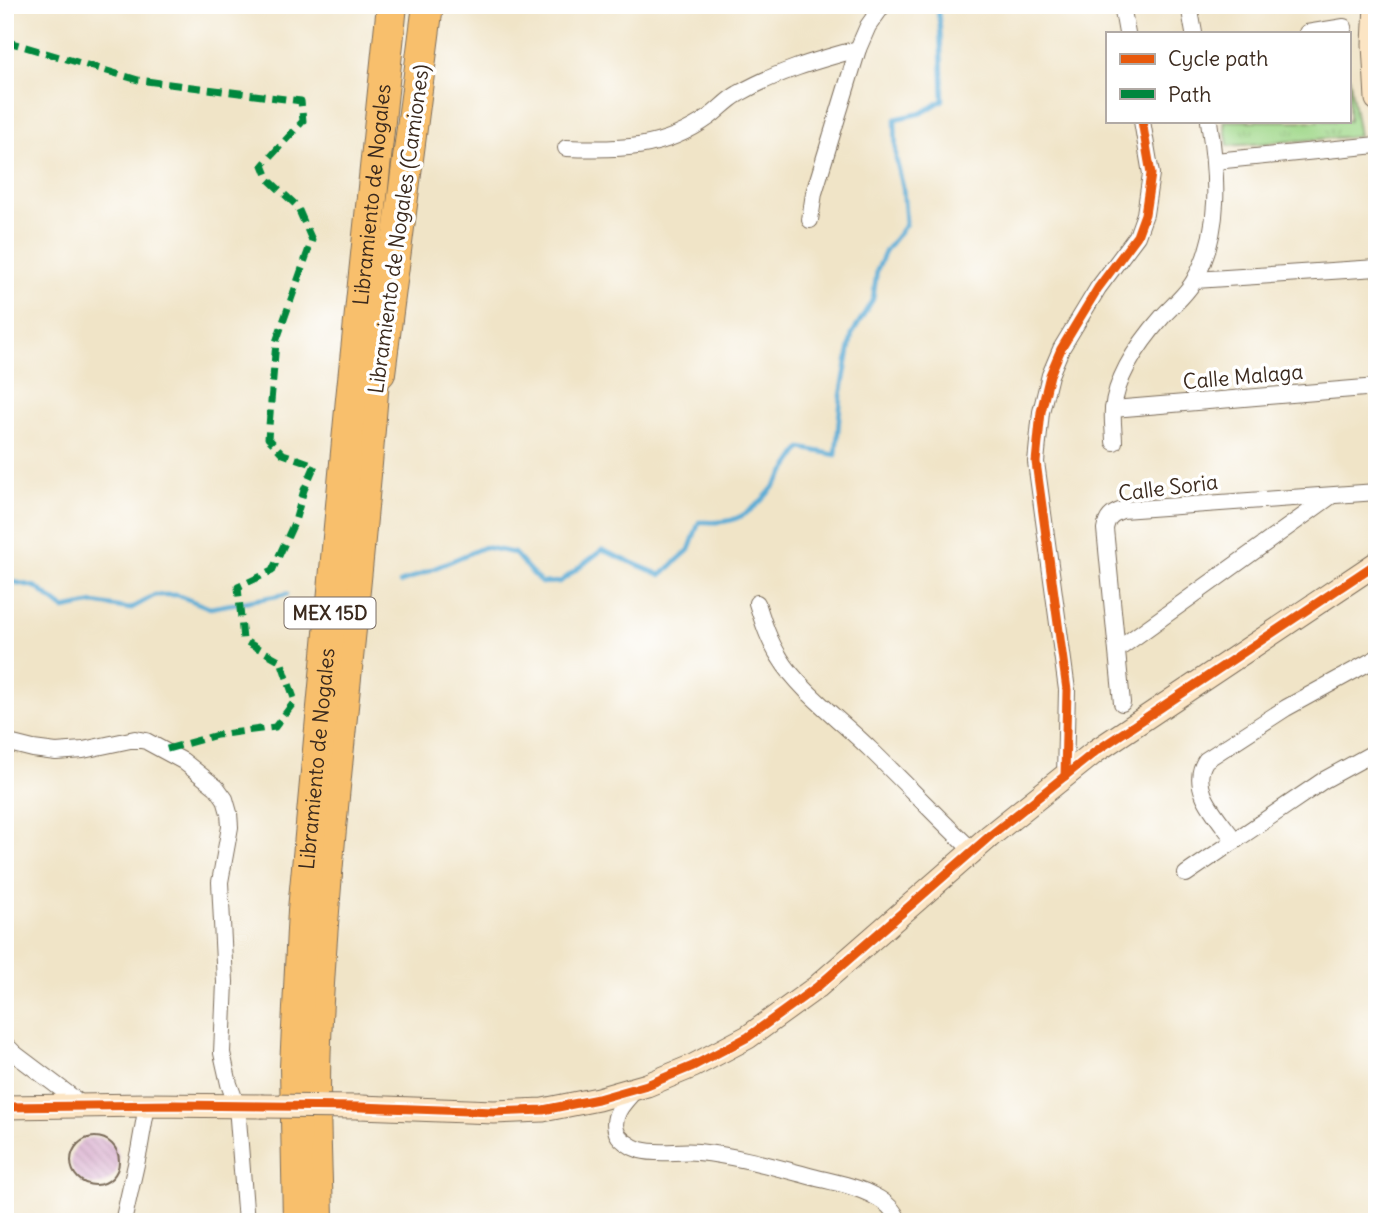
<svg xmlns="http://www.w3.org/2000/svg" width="1382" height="1227" font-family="Delius,sans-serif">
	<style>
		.park { fill: url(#park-tufts); stroke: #6e8154; stroke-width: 2 }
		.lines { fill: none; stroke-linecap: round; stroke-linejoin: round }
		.stream { stroke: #5aacd5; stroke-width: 4.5 }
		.building { fill: url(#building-back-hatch) }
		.street-casing { stroke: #7a6b59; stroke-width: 18 }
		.secondary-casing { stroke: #7a6b59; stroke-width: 25 }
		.highway-casing { stroke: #7a6b59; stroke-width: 32 }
		.street { stroke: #fff; stroke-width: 16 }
		.secondary { stroke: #fce5c4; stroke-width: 23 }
		.highway { stroke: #f8bf6c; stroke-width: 30 }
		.secondary-bridge-casing { stroke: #7a6b59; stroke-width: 25; stroke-linecap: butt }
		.secondary-bridge { stroke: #fce5c4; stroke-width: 23 }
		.quiet { stroke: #00873e; stroke-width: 7; stroke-dasharray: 14 7; stroke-linecap: butt }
		.cycleway-casing { stroke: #fff; stroke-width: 13 }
		.cycleway { stroke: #e8590c; stroke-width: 9 }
		.labels { text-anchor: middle; stroke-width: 7; stroke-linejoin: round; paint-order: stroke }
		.shield { fill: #fff; stroke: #766a62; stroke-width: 2 }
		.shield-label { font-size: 19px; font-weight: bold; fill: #3b2a1e }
		.street-label { font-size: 21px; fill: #3b2a1e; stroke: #fff }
	</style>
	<defs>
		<pattern id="park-tufts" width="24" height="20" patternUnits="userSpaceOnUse" patternTransform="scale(1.75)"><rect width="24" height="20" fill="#a0d88a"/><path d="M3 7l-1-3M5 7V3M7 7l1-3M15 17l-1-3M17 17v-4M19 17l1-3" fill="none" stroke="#8bba77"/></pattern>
		<pattern id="building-back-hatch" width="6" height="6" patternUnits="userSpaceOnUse" patternTransform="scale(1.75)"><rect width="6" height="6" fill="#d29fc5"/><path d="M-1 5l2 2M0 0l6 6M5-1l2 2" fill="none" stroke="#ac829f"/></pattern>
	</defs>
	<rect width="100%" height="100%" fill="#fff"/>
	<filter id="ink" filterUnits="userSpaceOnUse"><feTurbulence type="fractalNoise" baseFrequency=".0143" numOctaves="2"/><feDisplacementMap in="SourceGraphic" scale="14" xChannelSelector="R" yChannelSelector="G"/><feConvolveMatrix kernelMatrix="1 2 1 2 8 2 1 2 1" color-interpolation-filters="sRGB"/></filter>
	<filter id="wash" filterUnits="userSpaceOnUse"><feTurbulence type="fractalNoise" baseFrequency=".00686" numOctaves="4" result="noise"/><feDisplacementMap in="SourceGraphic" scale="28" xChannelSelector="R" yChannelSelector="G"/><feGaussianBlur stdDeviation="1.57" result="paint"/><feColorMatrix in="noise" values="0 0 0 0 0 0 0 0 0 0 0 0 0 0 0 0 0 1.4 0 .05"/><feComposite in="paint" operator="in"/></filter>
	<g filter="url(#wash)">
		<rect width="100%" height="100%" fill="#f0e4c7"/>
		<!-- park -->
		<polygon class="park" points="1349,76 1359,136 1228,146 1224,121 1349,121"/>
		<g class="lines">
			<!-- stream -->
			<g class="stream">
				<polyline points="5,580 36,587 64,609 94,603 130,609 155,595 177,595 210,608 287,594"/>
				<path d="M400,583L484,547L514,553L541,583L560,582L602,550L661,575L689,550L699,522C708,522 719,523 727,521C758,516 785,472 801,448L836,455L841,396L852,334L873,299L877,270L886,250L906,224L903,187L896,159L895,119L922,113L943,100L940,27L937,5"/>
			</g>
		</g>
		<g id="blocks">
			<!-- building -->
			<circle class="building" cx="95" cy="1161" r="24"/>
		</g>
	</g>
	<g filter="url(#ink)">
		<use href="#blocks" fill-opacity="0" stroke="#7a6b59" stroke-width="2"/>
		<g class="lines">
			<!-- street casing -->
			<g class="street-casing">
				<g id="street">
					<polyline points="1122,5 1127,33"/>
					<polyline points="1189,5 1194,33"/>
					<polyline points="1307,33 1344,27"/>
					<path d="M566,148C620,150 663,150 709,117C719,110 727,100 738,94C776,72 817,60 858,49"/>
					<polyline points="1215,161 1377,145"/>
					<polyline points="810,220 814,193 858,49 868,26 883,5"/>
					<polyline points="1195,280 1377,268"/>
					<polyline points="1113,409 1377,387"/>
					<path d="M1114,442C1114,432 1112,421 1113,410C1116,375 1140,342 1163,316C1173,305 1188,293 1195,279C1222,231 1217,173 1209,121"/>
					<path d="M757,603C763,622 769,641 780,658C799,690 843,722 870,749C905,783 938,818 973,851"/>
					<polyline points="1117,650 1331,496"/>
					<path d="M1122,703L1105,529C1107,518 1111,514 1122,510L1377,492"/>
					<polyline points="5,742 33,749 56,752 83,750 135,739 146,741 183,761 217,788 225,799 229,813 230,827 220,882 225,982 222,1053 229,1084 237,1106 246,1222"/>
					<polyline points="1065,776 1067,690 1036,462 1041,412 1050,375 1061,349 1098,288 1137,236 1145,214 1151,174 1142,121"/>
					<path d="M1235,841C1219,818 1187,788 1206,760L1286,708L1377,658"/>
					<polyline points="1186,874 1324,780 1377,751"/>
					<polyline points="5,1044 15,1054 84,1106"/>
					<path d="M636,1089C627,1100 611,1113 616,1130C618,1139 631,1147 640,1150C658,1155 680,1150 698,1152C738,1156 775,1167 813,1177C833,1182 856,1186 874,1196C886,1202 894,1209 899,1222"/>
					<polyline points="123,1222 139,1151 147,1105"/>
				</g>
			</g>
			<!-- secondary casing -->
			<g class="secondary-casing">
				<g id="secondary">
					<polyline points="1376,5 1374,44 1377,99"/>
					<polyline points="5,1107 147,1105 261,1106"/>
					<polyline points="360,1107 494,1112 543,1110 598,1099 647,1085 693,1066 748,1037 817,987 991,835 1096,751 1377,563"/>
				</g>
			</g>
			<!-- highway casing -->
			<g class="highway-casing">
				<g id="highway">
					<polyline points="380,373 428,5"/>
					<path d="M318,1221C317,1162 313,1101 316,1041C326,810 361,581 376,350"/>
					<path id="s1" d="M298,1222L295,1067L303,910L351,399L392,5"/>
				</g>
			</g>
			<!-- street -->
			<use href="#street" class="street"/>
			<!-- secondary -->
			<use href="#secondary" class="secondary"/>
			<!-- highway -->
			<use href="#highway" class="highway"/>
			<!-- secondary-bridge casing -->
			<g class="secondary-bridge-casing">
				<polyline id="secondary-bridge" points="261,1106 360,1107"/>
			</g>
			<!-- secondary-bridge -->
			<use href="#secondary-bridge" class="secondary-bridge"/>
			<!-- quiet -->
			<polyline class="quiet" points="5,41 138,80 301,101 303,121 263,165 269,180 297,206 312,240 276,342 268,438 283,454 315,465 304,490 295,521 272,571 238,587 243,640 281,661 295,701 275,727 217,735 164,750"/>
			<!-- cycleway casing -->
			<g class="cycleway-casing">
				<g id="cycleway">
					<polyline points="1065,776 1067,690 1036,462 1041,412 1050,375 1061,349 1098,288 1137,236 1145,214 1151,174 1142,121"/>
					<polyline points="5,1107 174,1105 360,1107 494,1112 543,1110 598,1099 647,1085 693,1066 748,1037 817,987 991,835 1096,751 1377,563"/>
				</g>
			</g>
			<!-- cycleway -->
			<use href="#cycleway" class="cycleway"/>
		</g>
	</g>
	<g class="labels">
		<!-- shield labels -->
		<rect class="shield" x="284.5" y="597.5" width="91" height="31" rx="5"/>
		<g class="shield-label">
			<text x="330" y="620">MEX 15D</text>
		</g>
		<!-- street labels -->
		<g class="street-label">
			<text dy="7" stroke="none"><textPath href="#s1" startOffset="1031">Libramiento de Nogales</textPath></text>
			<text transform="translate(399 229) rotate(-82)" y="7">Libramiento de Nogales (Camiones)</text>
			<text transform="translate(1243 377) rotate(-5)" y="7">Calle Malaga</text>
			<text transform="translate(1168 488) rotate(-7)" y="7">Calle Soria</text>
			<text dy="7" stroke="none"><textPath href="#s1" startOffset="464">Libramiento de Nogales</textPath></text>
		</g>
	</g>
	<!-- margin -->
	<rect width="1382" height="1227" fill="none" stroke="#fff" stroke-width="28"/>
	<!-- legend -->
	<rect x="1106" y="32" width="245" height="91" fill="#ffffff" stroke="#b1aaa5" stroke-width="2"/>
	<rect x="1120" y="54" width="35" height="10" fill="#e8590c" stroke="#b1aaa5" stroke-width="2"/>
	<text x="1168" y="66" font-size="21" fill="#3b2a1e">Cycle path</text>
	<rect x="1120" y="89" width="35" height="10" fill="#00873e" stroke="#b1aaa5" stroke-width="2"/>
	<text x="1168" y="102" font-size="21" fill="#3b2a1e">Path</text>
</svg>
